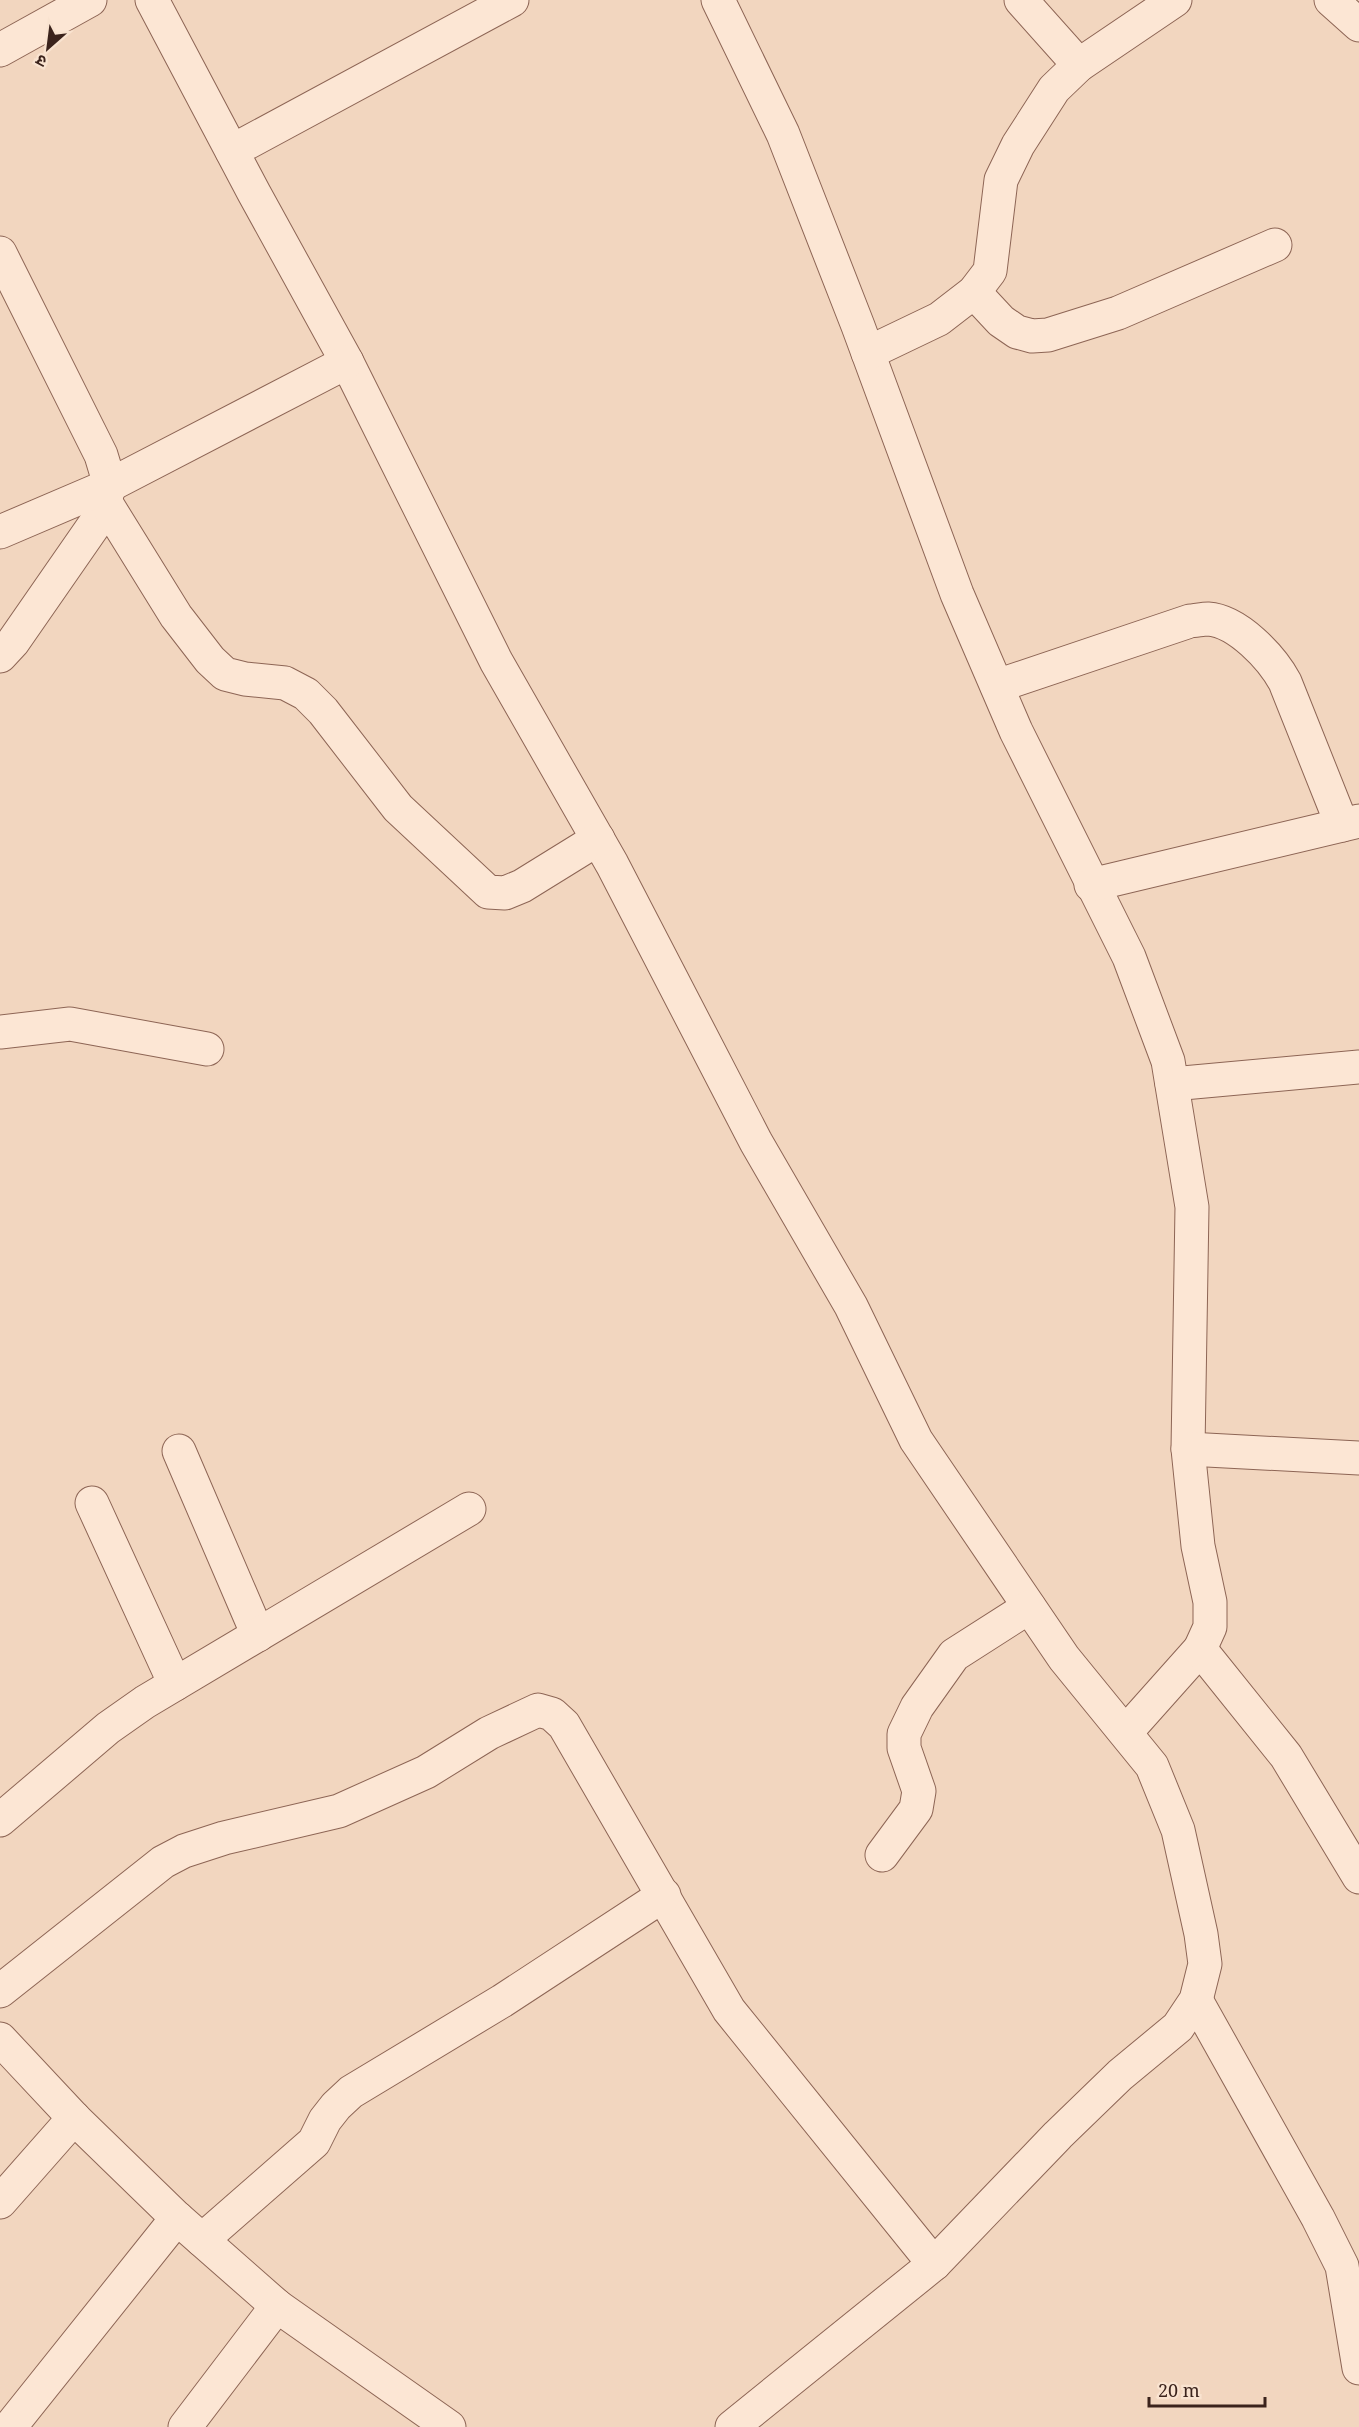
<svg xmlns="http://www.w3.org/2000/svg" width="1359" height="2427" font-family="'Noto Serif','Noto Sans Devanagari',serif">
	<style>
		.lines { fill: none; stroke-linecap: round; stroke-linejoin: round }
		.minor-casing { stroke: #8d6555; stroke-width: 35 }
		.minor { stroke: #fce6d4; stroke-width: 33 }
	</style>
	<rect width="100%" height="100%" fill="#f2d6bf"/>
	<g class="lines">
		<!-- minor casing -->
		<g class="minor-casing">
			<g id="minor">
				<polyline points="152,0 254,193 347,362 496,661 612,864 756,1142 851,1306 916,1440 1064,1658 1152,1766 1178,1830 1201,1934 1205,1964 1196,2000 1178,2027 1120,2075 1058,2135 934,2264 732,2427"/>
				<polyline points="718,0 783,134 858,326 957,594 1016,731 1129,957 1168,1061 1192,1207 1188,1449 1198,1546 1210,1602 1210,1627 1200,1649 1126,1732"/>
				<polyline points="1021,0 1079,65"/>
				<polyline points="1331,0 1359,25"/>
				<polyline points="0,50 90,0"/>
				<polyline points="232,151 512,0"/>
				<polyline points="0,253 101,455 110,485 99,518 13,642 0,656"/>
				<polyline points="974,292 1001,321 1017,332 1032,336 1048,335 1118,313 1275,245"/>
				<polyline points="868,353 939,319 974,292 990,271 1001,180 1018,145 1054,89 1079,65 1175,0"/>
				<polyline points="106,503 176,616 210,660 225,674 245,679 285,683 306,694 323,711 398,808 488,892 505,893 522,886 598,839"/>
				<polyline points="0,532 110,485 347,362"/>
				<path d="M997,686L1190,621C1195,621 1202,619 1208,619C1238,621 1272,658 1285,682L1342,825"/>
				<polyline points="1091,885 1359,821"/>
				<polyline points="0,1032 70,1024 207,1049"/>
				<polyline points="1172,1084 1359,1067"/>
				<polyline points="1188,1449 1359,1458"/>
				<polyline points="179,1451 258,1635"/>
				<polyline points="92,1503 175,1684"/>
				<polyline points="1200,1649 1286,1756 1359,1877"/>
				<polyline points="0,1820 108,1728 145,1702 469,1509"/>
				<polyline points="882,1855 916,1809 919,1791 904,1748 904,1734 917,1707 954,1655 1029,1607"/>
				<polyline points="0,1991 163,1862 184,1851 224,1838 339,1811 426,1772 489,1733 538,1710 552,1714 564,1725 729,2010 934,2264"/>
				<polyline points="1196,2000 1318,2218 1342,2266 1359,2368"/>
				<polyline points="0,2039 74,2118 177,2218 277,2306 449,2427"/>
				<polyline points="0,2202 74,2118"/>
				<polyline points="202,2240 314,2142 325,2120 336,2106 351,2092 502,2001 664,1895"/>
				<polyline points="10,2427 177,2218"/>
				<polyline points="185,2427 277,2306"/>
			</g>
		</g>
		<!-- minor -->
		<use href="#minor" class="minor"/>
	</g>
	<!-- north arrow -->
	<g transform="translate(48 48) rotate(208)" stroke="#f9e3d0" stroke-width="4.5" paint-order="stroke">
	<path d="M0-4.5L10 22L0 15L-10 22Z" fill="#3b231c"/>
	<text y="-9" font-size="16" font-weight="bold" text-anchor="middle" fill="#3b231c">उ</text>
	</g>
	<!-- scale -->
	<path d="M1149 2397v9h116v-9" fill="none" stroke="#3b231c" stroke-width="3"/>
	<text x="1158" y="2397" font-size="18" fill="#3b231c" stroke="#f9e3d0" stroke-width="4.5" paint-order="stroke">20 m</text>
</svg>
